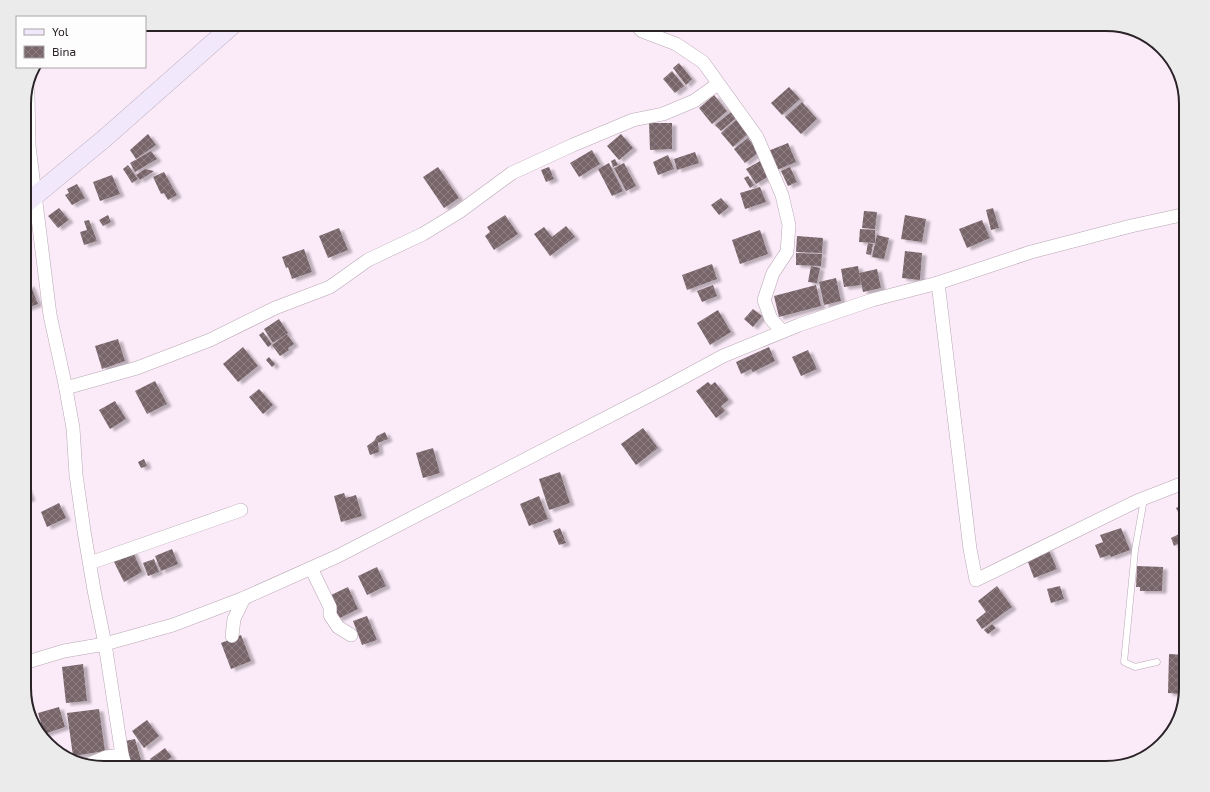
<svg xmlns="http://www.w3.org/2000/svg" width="1210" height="792" font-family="'Exo 2',sans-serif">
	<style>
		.building { fill: url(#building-cross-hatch); filter: url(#shadow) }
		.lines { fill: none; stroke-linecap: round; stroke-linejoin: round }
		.lane-casing { stroke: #b7a7b4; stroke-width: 7 }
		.street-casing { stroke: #b7a7b4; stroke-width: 14 }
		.secondary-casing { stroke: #b7a7b4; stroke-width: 19 }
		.lane { stroke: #fff; stroke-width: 6 }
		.street { stroke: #fff; stroke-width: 13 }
		.secondary { stroke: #f2e8fc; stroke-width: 18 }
		.rim { fill: none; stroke: #292227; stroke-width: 2 }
	</style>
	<defs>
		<pattern id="building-cross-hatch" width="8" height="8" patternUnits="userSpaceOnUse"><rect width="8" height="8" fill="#78656a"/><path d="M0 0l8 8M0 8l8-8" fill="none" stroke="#8d7f83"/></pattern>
		<filter id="shadow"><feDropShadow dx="4.5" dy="2.5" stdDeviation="1" flood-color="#0004"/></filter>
	</defs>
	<rect width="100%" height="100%" fill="#fbeaf8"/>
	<!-- building -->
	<g class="building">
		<polygon points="679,63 692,79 686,85 673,68"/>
		<polygon points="672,71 684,86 675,93 663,79"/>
		<polygon points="789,87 800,99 782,115 771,103"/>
		<polygon points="714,95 727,111 712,124 699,108"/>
		<polygon points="802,102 817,119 801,134 785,117"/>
		<polygon points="731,112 736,118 721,131 715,125"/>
		<polygon points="737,119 749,133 733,147 721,133"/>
		<polygon points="649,123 672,123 672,149 650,150"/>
		<polygon points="148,134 156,145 136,159 130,150"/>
		<polygon points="621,134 633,148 619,160 607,146"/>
		<polygon points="748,138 759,152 745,163 734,149"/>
		<polygon points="788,143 796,162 777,170 768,151"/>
		<polygon points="592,150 600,164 579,177 570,163"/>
		<polygon points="151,151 157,159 135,172 130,163"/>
		<polygon points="695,152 699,163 677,170 674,159"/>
		<polygon points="668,155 674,169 658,175 653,162"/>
		<polygon points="615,159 618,165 613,167 611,161"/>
		<polygon points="760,161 769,176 756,184 746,169"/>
		<polygon points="609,163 623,191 612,196 598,169"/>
		<polygon points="624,163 636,186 626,191 614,168"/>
		<polygon points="128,165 138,179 132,183 123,169"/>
		<polygon points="438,167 459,198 444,208 423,177"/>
		<polygon points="549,167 554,179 546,182 541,170"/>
		<polygon points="790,167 797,182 788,186 781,171"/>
		<polygon points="145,169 154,171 140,180 136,175"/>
		<polygon points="164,172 177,195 168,200 164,193 161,194 153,177"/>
		<polygon points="112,175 120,194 100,201 93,182"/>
		<polygon points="748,176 754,185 750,188 744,178"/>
		<polygon points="77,184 85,198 72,205 65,195 69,193 67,189"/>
		<polygon points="760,187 766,202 745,209 740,193"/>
		<polygon points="721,198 729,207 719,215 711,205"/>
		<polygon points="59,208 69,220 58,228 48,216"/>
		<polygon points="993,208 999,228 991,230 986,210"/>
		<polygon points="864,211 877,212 875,229 862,228"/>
		<polygon points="108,215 111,222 103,226 99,220"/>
		<polygon points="505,215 518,234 494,250 485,236 490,232 487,227"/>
		<polygon points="905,215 926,219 922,242 901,239"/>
		<polygon points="89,220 97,241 84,245 80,232 87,230 84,221"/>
		<polygon points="982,220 990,238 967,248 959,229"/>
		<polygon points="566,226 575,237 550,256 534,234 544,227 552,237"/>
		<polygon points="339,228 348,250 328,258 319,236"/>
		<polygon points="860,229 875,230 875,243 859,242"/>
		<polygon points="760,230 768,254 740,264 732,240"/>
		<polygon points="877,235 889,238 884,259 872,257"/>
		<polygon points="797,236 823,238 822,253 796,252"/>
		<polygon points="868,243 873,244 871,255 866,254"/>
		<polygon points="304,249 312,272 292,279 288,267 286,268 282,257"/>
		<polygon points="905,251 922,253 920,280 902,278"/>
		<polygon points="796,253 822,254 821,266 796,265"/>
		<polygon points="712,264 717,279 687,290 682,275"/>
		<polygon points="811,266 820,268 817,283 808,282"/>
		<polygon points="858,266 861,285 844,287 841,269"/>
		<polygon points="877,269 881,288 863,292 859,273"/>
		<polygon points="836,278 841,301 824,305 819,282"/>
		<polygon points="30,284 38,304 24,309 24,287"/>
		<polygon points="713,285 717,296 702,302 697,291"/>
		<polygon points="816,285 821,306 779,317 774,296"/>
		<polygon points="753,309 762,316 753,327 744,319"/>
		<polygon points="718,310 731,332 710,345 697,323"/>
		<polygon points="279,319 288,333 273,343 264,329"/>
		<polygon points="263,332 272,344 268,347 259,335"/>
		<polygon points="287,334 294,344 288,348 289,350 280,356 272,345"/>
		<polygon points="118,339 125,361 102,369 95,346"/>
		<polygon points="243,347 258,366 238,382 223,364"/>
		<polygon points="769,347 775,361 753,372 751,369 741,374 736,362"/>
		<polygon points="808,350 817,369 801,376 792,357"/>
		<polygon points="269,357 275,364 272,367 266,360"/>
		<polygon points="155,381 167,404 147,414 135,391"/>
		<polygon points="708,382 711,385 715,382 729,400 721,406 725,411 716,418 696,391"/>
		<polygon points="259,389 273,405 263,414 249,397"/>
		<polygon points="115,401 126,419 110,429 99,410"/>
		<polygon points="643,428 658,448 636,465 621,444"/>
		<polygon points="385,432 388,439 378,443 379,452 370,455 367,446 374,441 377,436"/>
		<polygon points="433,448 440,473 423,478 416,453"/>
		<polygon points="144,459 147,466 141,468 138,462"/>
		<polygon points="560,472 570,503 549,510 539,479"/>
		<polygon points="24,482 31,498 24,501"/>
		<polygon points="344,493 346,498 356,495 362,516 341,522 334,496"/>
		<polygon points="539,496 548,519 529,526 520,504"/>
		<polygon points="59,503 66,518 47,527 41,512"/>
		<polygon points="1186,503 1186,527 1176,508"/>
		<polygon points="560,528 566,543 559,545 553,531"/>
		<polygon points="1121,528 1130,550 1111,557 1110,555 1100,558 1095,545 1103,542 1100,535"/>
		<polygon points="1179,534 1182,542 1174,546 1171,538"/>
		<polygon points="1048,548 1057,569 1034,578 1026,557"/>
		<polygon points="172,549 178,564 161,571 155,556"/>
		<polygon points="132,550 142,572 124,582 113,560"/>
		<polygon points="154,559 159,572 148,576 143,563"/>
		<polygon points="1137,566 1163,567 1162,591 1140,591 1140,587 1136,587"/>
		<polygon points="377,567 386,586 367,595 358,576"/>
		<polygon points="997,586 1012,607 982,629 976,620 986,612 978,601"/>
		<polygon points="1060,586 1064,599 1051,603 1047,589"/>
		<polygon points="348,587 358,609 338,619 333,610 337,608 331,595"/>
		<polygon points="367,616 377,640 362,645 353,621"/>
		<polygon points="992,624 996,628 988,634 984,630"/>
		<polygon points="241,635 251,661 231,669 221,643"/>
		<polygon points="1169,654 1186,655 1186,688 1184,694 1168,693"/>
		<polygon points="83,664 87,701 66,703 62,667"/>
		<polygon points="59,707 65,727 44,734 38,713"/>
		<polygon points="99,709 105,751 73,756 67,713"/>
		<polygon points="147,720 159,736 144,748 132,731"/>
		<polygon points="135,739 141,760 137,761 138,768 132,768 125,741"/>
		<polygon points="165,748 172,757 157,768 150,759"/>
	</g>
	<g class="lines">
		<!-- lane casing -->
		<g class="lane-casing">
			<polyline id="lane" points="1144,499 1135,550 1124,662 1135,667 1157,662"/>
		</g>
		<!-- street casing -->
		<g class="street-casing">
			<g id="street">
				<polyline points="635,24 642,31 676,44 703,62 757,137 782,195 789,225 787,252 773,273 764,300 771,319 782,331"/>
				<polyline points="27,88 28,94 29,146 50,315 65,384 73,428 76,475 84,531 94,590 105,644 122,755 126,768"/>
				<polyline points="938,283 970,549 976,580 1137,501 1186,482"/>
				<polyline points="66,388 137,368 210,340 275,308 330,287 368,260 423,234 459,212 512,173 573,145 633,120 663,114 694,101 718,84"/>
				<polyline points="90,563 241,510"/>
				<polyline points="311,568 330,607 330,615 338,627 351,635"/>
				<polyline points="232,636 234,619 244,598"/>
				<polyline points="24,663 64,651 105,644 173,625 244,598 338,556 662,389 723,356 799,325 872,300 938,283 1031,252 1131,226 1186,214"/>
				<polyline points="89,764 106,757 122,755"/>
			</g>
		</g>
		<!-- secondary casing -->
		<g class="secondary-casing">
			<polyline id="secondary" points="24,205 105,138 234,24"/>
		</g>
		<!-- lane -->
		<use href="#lane" class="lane"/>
		<!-- street -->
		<use href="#street" class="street"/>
		<!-- secondary -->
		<use href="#secondary" class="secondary"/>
	</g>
	<!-- crop -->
	<path d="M0 0H1210V792H0ZM104 31H1106A73 73 0 0 1 1179 104V688A73 73 0 0 1 1106 761H104A73 73 0 0 1 31 688V104A73 73 0 0 1 104 31Z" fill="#ecebec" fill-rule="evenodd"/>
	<path class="rim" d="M104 31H1106A73 73 0 0 1 1179 104V688A73 73 0 0 1 1106 761H104A73 73 0 0 1 31 688V104A73 73 0 0 1 104 31Z"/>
	<!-- legend -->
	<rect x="16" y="16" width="130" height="52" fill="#fdfdfd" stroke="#a8a5a7"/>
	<rect x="24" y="29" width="20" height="6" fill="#f2e8fc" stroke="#a8a5a7"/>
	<text x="52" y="36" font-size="12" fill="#292227">Yol</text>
	<rect x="24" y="46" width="20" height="12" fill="url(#building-cross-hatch)" stroke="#a8a5a7"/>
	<text x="52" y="56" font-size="12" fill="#292227">Bina</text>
</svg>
